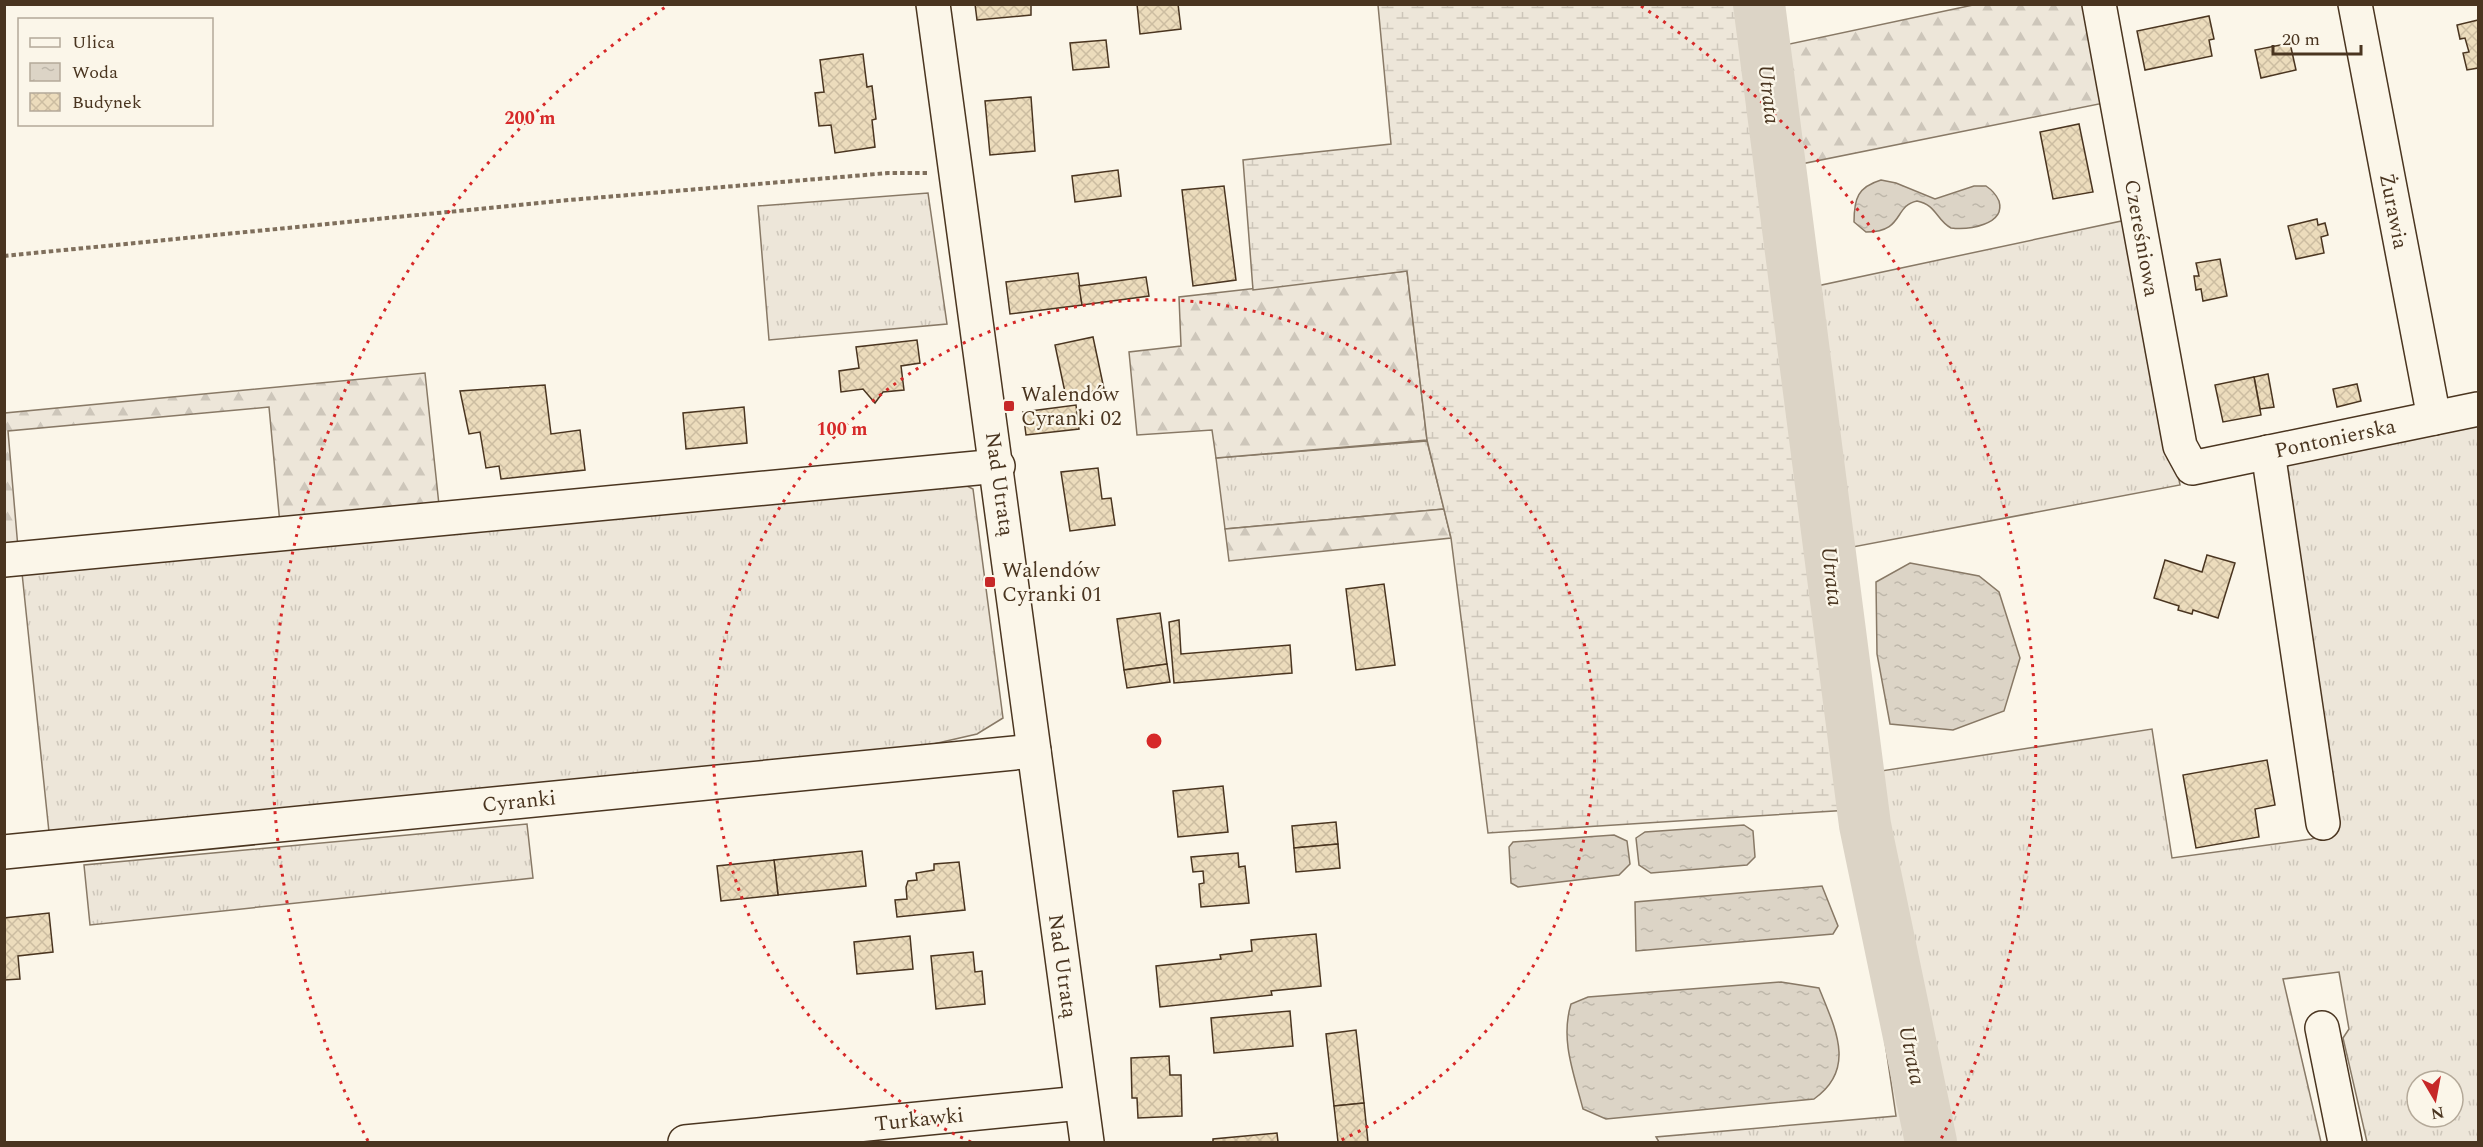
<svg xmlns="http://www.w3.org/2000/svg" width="2483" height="1147" font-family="Spectral,serif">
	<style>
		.grass { fill: url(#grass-tufts); stroke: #887966; stroke-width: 1.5; fill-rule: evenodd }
		.forest { fill: url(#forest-firs); stroke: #887966; stroke-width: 1.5 }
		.wetland { fill: url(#wetland-marsh); stroke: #887966; stroke-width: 1.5 }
		.water { fill: url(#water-ripples); stroke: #887966; stroke-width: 1.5 }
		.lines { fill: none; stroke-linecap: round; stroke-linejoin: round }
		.river { stroke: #dcd4c6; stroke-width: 52 }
		.building { fill: url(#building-cross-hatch); stroke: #4a3520; stroke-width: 1.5 }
		.minor-casing { stroke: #4a3520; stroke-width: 36 }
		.path { stroke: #7f6f5c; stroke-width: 4; stroke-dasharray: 4.5 3; stroke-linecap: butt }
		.minor { stroke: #fbf6e9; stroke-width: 33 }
		.ring { fill: none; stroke: #d62828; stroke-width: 3; stroke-dasharray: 3 6 }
		.poi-dot { fill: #c62828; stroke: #fbf6e9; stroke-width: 2 }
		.labels { text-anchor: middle; stroke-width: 4.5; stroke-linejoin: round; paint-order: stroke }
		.street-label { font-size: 21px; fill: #4a3520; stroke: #fbf6e9 }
		.poi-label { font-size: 21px; fill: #4a3520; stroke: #fbf6e9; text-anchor: start }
		.water-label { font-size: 22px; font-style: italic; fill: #4a3520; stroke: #fbf6e9 }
		.centre { fill: #d62828; stroke: #fbf6e9; stroke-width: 3 }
		.ring-label { font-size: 18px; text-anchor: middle; font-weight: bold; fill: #d62828; stroke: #fbf6e9; stroke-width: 4.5; stroke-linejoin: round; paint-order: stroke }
	</style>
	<defs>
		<pattern id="grass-tufts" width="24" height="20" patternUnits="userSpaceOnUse" patternTransform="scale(1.5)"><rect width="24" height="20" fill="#ede6d9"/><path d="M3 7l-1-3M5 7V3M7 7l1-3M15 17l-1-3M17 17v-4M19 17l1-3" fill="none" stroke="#cdc6ba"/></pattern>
		<pattern id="forest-firs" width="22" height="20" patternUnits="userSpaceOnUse" patternTransform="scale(1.5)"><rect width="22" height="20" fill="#ede6d9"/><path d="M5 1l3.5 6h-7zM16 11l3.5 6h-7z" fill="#cdc6ba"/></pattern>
		<pattern id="wetland-marsh" width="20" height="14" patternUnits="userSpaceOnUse" patternTransform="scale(1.5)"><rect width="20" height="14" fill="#ede6d9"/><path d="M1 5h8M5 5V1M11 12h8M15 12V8" fill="none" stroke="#cdc6ba"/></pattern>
		<pattern id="water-ripples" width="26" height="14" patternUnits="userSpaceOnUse" patternTransform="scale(1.5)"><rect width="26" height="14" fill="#dcd4c6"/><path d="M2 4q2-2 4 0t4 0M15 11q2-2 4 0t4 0" fill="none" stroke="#beb7aa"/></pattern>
		<pattern id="building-cross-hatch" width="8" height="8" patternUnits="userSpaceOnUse" patternTransform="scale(1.5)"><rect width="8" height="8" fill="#ecdcbc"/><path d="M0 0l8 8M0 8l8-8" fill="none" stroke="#ccbda1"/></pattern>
	</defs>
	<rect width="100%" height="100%" fill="#fbf6e9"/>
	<!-- grass -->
	<g class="grass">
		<path d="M1746,5H1775L1812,287L2131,219L2180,485L1847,548L1875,772L2152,729L2172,858L2311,839L2337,832L2281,465L2478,424V1142H2367L2343,1038L2349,1029L2339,972L2283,979L2321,1142H1659L1656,1137L1896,1116C1841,746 1790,376 1746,5ZM2417,1081H2453V1117H2417Z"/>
		<polygon points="928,193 947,324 769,340 758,206"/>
		<polygon points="1427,441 1444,509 1225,529 1216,458"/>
		<polygon points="957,481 973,489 1003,718 977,734 929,745 49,832 22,573"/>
		<polygon points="527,824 533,878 90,925 84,865"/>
	</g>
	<!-- forest -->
	<g class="forest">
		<polygon points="1973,5 2091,5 2109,102 1796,165 1780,46"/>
		<polygon points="1407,271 1427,440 1216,458 1212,430 1137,435 1129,352 1181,346 1179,297"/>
		<polygon points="425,373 439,505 280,524 269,407 8,431 18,548 5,549 5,413"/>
		<polygon points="1444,509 1451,538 1229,561 1225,529"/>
	</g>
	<!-- wetland -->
	<polygon class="wetland" points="1378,5 1746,5 1781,300 1850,810 1488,833 1451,538 1427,440 1407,271 1253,290 1243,160 1391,144"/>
	<!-- water -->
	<g class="water">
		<path d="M1881,180L1896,183L1935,199L1974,186H1986C1992,190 1996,194 1999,201C2006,225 1968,230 1951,228C1936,220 1937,205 1917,201C1893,206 1905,232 1866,232L1854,222C1854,198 1858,187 1881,180Z"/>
		<polygon points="1910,563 1979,576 1999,592 2020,658 2004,711 1953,730 1890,724 1877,654 1876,582"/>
		<polygon points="1744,825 1753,831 1755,857 1747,865 1651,873 1639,865 1636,838 1645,832"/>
		<polygon points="1614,835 1627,841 1630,864 1619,875 1518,887 1511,883 1509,847 1513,842"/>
		<polygon points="1822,886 1838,926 1833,934 1636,951 1635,902"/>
		<path d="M1781,982L1819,988C1835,1028 1857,1069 1814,1099L1606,1119L1583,1109C1574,1074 1560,1040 1571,1004L1588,997Z"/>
	</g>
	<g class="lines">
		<!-- river -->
		<polyline class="river" points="1759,4 1865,825 1931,1142"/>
	</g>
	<!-- building -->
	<g class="building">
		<polygon points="975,4 1031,4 1031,15 977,20"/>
		<polygon points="1137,4 1178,4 1181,29 1140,34"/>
		<polygon points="2209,16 2214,39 2209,40 2212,56 2145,70 2137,31"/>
		<polygon points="2478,20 2478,68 2467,70 2463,53 2469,52 2465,38 2460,39 2457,25"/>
		<polygon points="1106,40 1109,67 1073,70 1070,43"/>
		<polygon points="2290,43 2296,70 2261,78 2255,50"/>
		<polygon points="863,54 867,87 872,86 876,119 872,120 875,147 835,153 831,125 819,126 815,93 824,92 820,60"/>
		<polygon points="1031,97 1035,151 990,155 985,101"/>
		<polygon points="2079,124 2093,192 2053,199 2040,132"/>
		<polygon points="1118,170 1121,196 1075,202 1072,176"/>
		<polygon points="1224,186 1236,280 1193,286 1182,190"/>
		<polygon points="2317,219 2318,225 2325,223 2328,235 2321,237 2324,253 2296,259 2288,226"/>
		<polygon points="2220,259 2227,296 2203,301 2201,289 2196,290 2194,276 2199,276 2196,263"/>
		<polygon points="1078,273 1082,305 1010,314 1006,282"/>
		<polygon points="1146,277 1149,296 1082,305 1079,286"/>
		<polygon points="1093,337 1104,389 1066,397 1055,345"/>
		<polygon points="917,340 920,363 901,366 904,390 883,392 875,403 863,389 841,392 839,371 859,368 856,347"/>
		<polygon points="2268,374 2274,407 2260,409 2254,377"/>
		<polygon points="2254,377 2261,415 2223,422 2215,385"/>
		<polygon points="2357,384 2361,401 2337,407 2333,389"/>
		<polygon points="545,385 551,434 580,430 585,470 501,479 499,466 486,468 480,432 469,434 460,391"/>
		<polygon points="1076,405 1079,429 1026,435 1023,412"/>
		<polygon points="744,407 747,443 686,449 683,413"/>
		<polygon points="1098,468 1102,499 1111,498 1115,525 1070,531 1061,472"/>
		<polygon points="2207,555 2235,563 2218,618 2193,610 2192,614 2178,610 2179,606 2154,598 2165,560 2202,572"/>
		<polygon points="1384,584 1395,665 1356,670 1346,589"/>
		<polygon points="1160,613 1167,664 1124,670 1117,619"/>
		<polygon points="1179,620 1181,654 1290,645 1292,673 1174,683 1169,622"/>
		<polygon points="1167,664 1170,682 1127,688 1124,670"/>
		<polygon points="2267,760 2275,805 2255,809 2259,837 2196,848 2183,775"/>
		<polygon points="1223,786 1228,832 1178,837 1173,791"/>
		<polygon points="1336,822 1338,844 1294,848 1292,826"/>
		<polygon points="1338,844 1340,868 1296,872 1294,848"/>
		<polygon points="862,851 866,886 778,895 774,860"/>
		<polygon points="1238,853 1239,867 1245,866 1249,903 1201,907 1199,884 1204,883 1203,871 1193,872 1191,857"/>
		<polygon points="774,860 778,895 721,901 717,866"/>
		<polygon points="959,862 965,910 897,917 895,900 907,899 906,887 908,881 917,880 916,873 934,870 934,864"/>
		<polygon points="49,913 53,952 18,956 20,979 4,980 4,918"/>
		<polygon points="1316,934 1321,986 1271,991 1272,995 1160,1007 1156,966 1221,959 1220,955 1252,951 1251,940"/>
		<polygon points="910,936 913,969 857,974 854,942"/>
		<polygon points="973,952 975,972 982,971 985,1004 936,1009 931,956"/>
		<polygon points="1290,1011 1293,1046 1214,1053 1211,1018"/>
		<polygon points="1356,1030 1364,1103 1334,1106 1326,1034"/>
		<polygon points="1169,1056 1170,1075 1181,1075 1182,1116 1138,1118 1137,1098 1132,1098 1131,1058"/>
		<polygon points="1364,1103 1368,1142 1338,1142 1334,1106"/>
		<polygon points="1277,1133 1278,1142 1213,1142 1213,1139"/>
	</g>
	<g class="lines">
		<!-- minor casing -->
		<g class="minor-casing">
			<g id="minor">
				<polyline points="933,4 1087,1142"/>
				<polyline points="2099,4 2180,446 2192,468 2478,409"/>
				<polyline points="2355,4 2434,418"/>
				<polyline points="2268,452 2323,823"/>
				<polyline points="4,560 998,466"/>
				<polyline points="4,852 1034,751"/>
				<polyline points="2322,1028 2345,1142"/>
				<polyline points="685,1142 1081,1103"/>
			</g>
		</g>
		<!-- path -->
		<polyline class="path" points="4,256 569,200 888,173 927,173"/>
		<!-- minor -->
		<use href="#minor" class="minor"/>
	</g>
	<!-- distance rings -->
	<g class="ring">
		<path d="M971 1142A441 441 0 1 1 1337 1142"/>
		<path d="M368 1141A882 882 0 0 1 667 6M1641 6A882 882 0 0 1 1940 1141"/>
	</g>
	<!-- markers -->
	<g class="poi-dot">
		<rect x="1003" y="400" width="12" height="12" rx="3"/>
		<rect x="984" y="576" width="12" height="12" rx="3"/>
	</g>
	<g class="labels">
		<!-- street labels -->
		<g class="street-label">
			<text transform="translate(2394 211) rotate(79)" y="7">Żurawia</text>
			<text transform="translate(2142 238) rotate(80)" y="7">Czereśniowa</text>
			<text transform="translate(2335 438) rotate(-12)" y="7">Pontonierska</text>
			<text transform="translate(1000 484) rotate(82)" y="7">Nad Utratą</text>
			<text transform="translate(519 801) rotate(-6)" y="7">Cyranki</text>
			<text transform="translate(1063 966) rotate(82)" y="7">Nad Utratą</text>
			<text transform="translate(919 1119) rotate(-6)" y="7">Turkawki</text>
		</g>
		<!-- poi labels -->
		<g class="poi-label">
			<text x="1021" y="401">Walendów<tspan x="1021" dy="24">Cyranki 02</tspan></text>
			<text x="1002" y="577">Walendów<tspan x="1002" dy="24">Cyranki 01</tspan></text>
		</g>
		<!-- water labels -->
		<g class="water-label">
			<text transform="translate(1770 94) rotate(83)" y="8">Utrata</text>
			<text transform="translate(1833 576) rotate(83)" y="8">Utrata</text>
			<text transform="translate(1913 1055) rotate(78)" y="8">Utrata</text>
		</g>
	</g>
	<circle cx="1154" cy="741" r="9" class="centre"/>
	<g class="ring-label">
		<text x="530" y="124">200 m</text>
		<text x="842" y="435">100 m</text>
	</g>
	<!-- border -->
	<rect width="2483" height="1147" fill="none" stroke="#4a3520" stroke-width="12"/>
	<!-- legend -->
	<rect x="18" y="18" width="195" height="108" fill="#fbf6e9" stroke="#b4a999" stroke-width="1.5"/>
	<rect x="30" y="38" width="30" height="9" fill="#fbf6e9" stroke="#b4a999" stroke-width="1.5"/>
	<text x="72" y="48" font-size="18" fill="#4a3520">Ulica</text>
	<rect x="30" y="63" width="30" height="18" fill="url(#water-ripples)" stroke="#b4a999" stroke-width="1.5"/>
	<text x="72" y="78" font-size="18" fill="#4a3520">Woda</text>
	<rect x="30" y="93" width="30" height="18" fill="url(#building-cross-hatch)" stroke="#b4a999" stroke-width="1.5"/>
	<text x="72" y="108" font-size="18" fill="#4a3520">Budynek</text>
	<!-- north arrow -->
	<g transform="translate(2435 1099) rotate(170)"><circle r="28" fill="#fbf6e9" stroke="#b4a999" stroke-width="1.5"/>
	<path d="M0-4.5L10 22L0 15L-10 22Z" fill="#c62828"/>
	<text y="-9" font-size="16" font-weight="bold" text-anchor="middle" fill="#4a3520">N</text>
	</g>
	<!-- scale -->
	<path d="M2273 45v9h88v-9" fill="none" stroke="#4a3520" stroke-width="3"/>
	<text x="2282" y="45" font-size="18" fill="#4a3520" stroke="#fbf6e9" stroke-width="4.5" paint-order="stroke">20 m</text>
</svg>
